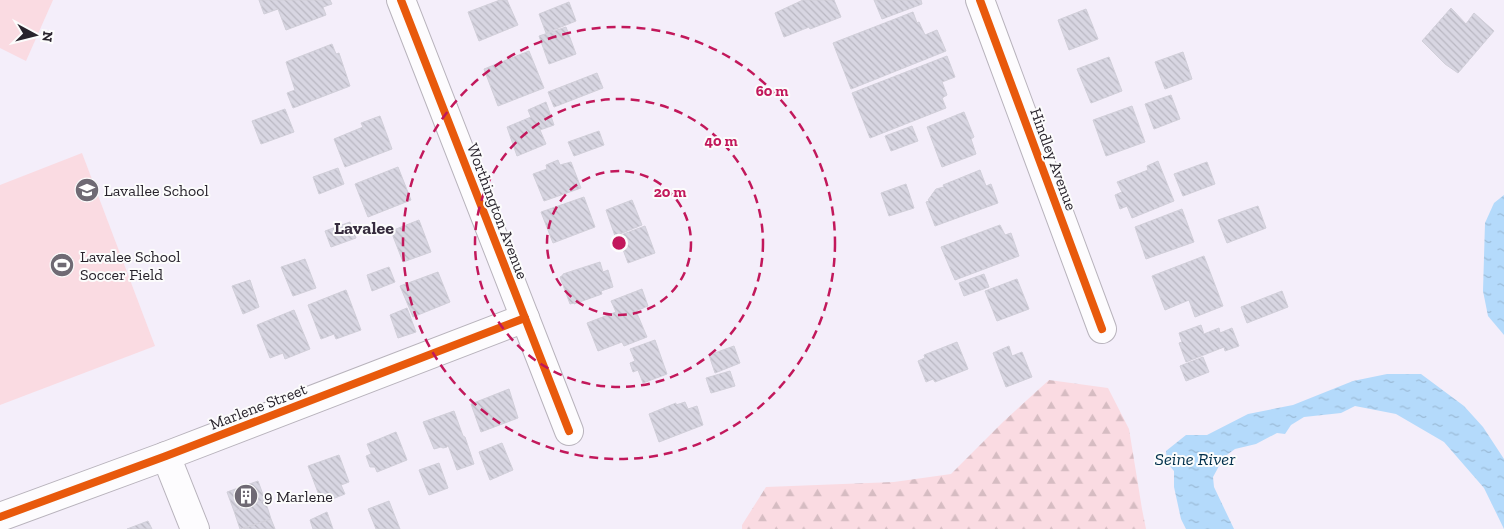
<svg xmlns="http://www.w3.org/2000/svg" width="1504" height="529" font-family="'Zilla Slab',serif">
	<style>
		.forest { fill: url(#forest-firs) }
		.pitch { fill: #fadbe2 }
		.water { fill: url(#water-ripples) }
		.building { fill: url(#building-back-hatch); stroke: #d1cfd9 }
		.lines { fill: none; stroke-linecap: round; stroke-linejoin: round }
		.minor-casing { stroke: #b8b3bc; stroke-width: 30 }
		.minor { stroke: #fdfcfe; stroke-width: 28 }
		.cycleway-casing { stroke: #fcfcfc; stroke-width: 11 }
		.cycleway { stroke: #e8590c; stroke-width: 8 }
		.ring { fill: none; stroke: #c2185b; stroke-width: 2.5; stroke-dasharray: 9 6 }
		.labels { text-anchor: middle; stroke-width: 4; stroke-linejoin: round; paint-order: stroke }
		.street-label { font-size: 16px; fill: #28232c; stroke: #fcfcfc }
		.poi-label { font-size: 16px; fill: #28232c; stroke: #fcfcfc; text-anchor: start }
		.neighbourhood-label { font-size: 18px; font-weight: bold; fill: #362c3e; stroke: #fcfcfc }
		.water-label { font-size: 18px; font-style: italic; fill: #01304c; stroke: #fcfcfc }
		.centre { fill: #c2185b; stroke: #fcfcfc; stroke-width: 2.5 }
		.ring-label { font-size: 15px; text-anchor: middle; font-weight: bold; fill: #c2185b; stroke: #fcfcfc; stroke-width: 4; stroke-linejoin: round; paint-order: stroke }
	</style>
	<defs>
		<pattern id="forest-firs" width="22" height="20" patternUnits="userSpaceOnUse" patternTransform="scale(1.25)"><rect width="22" height="20" fill="#fadbe2"/><path d="M5 1l3.5 6h-7zM16 11l3.5 6h-7z" fill="#d6bcc2"/></pattern>
		<pattern id="water-ripples" width="26" height="14" patternUnits="userSpaceOnUse" patternTransform="scale(1.25)"><rect width="26" height="14" fill="#b4dafb"/><path d="M2 4q2-2 4 0t4 0M15 11q2-2 4 0t4 0" fill="none" stroke="#9bbbd7"/></pattern>
		<pattern id="building-back-hatch" width="6" height="6" patternUnits="userSpaceOnUse" patternTransform="scale(1.25)"><rect width="6" height="6" fill="#d8d6e2"/><path d="M-1 5l2 2M0 0l6 6M5-1l2 2" fill="none" stroke="#b9b7c2"/></pattern>
	</defs>
	<rect width="100%" height="100%" fill="#f4eefa"/>
	<!-- forest -->
	<polygon class="forest" points="1049,380 1108,388 1129,429 1142,509 1146,529 742,529 742,525 766,487 894,482 951,474 1004,421"/>
	<!-- pitch -->
	<g class="pitch">
		<polygon points="0,0 53,0 26,61 0,48"/>
		<polygon points="82,153 155,346 0,405 0,185"/>
	</g>
	<!-- water -->
	<g class="water">
		<polygon points="1504,195 1504,335 1488,316 1483,291 1485,223 1494,203"/>
		<polygon points="1387,374 1421,374 1464,406 1483,427 1504,459 1504,529 1484,488 1444,442 1396,414 1355,406 1341,413 1304,417 1291,425 1285,434 1277,433 1256,444 1235,449 1224,457 1213,477 1214,487 1234,529 1186,529 1181,519 1174,487 1174,471 1167,463 1166,451 1186,435 1207,435 1248,414 1293,405 1353,381"/>
	</g>
	<!-- building -->
	<g class="building">
		<polygon points="259,0 330,0 332,4 323,7 326,15 286,30 278,9 264,14"/>
		<polygon points="500,0 507,0 518,25 479,41 468,12"/>
		<polygon points="803,0 834,0 841,17 810,29 809,27 784,37 775,13"/>
		<polygon points="874,0 921,0 922,4 882,19"/>
		<polygon points="569,2 576,21 546,33 539,14"/>
		<polygon points="1451,8 1466,24 1474,13 1494,31 1458,73 1445,64 1422,41"/>
		<polygon points="1086,9 1098,39 1069,50 1058,20"/>
		<polygon points="913,12 917,23 919,22 925,35 937,30 946,51 851,89 833,43"/>
		<polygon points="566,27 576,54 549,64 539,36"/>
		<polygon points="332,44 336,54 339,53 350,86 293,108 287,93 295,90 286,62"/>
		<polygon points="529,51 544,88 498,106 484,69"/>
		<polygon points="1183,52 1192,79 1165,89 1155,62"/>
		<polygon points="947,56 955,77 942,82 947,95 942,98 946,108 870,138 852,93"/>
		<polygon points="1109,57 1122,91 1091,103 1077,69"/>
		<polygon points="597,73 603,88 554,107 548,92"/>
		<polygon points="1171,95 1180,119 1154,129 1145,104"/>
		<polygon points="546,102 554,125 540,130 546,144 517,156 507,127 531,117 528,110"/>
		<polygon points="1132,106 1145,142 1106,156 1093,120"/>
		<polygon points="285,109 294,132 261,144 252,121"/>
		<polygon points="964,112 974,137 971,139 976,154 942,167 927,127"/>
		<polygon points="380,116 392,149 345,167 334,139 363,127 361,123"/>
		<polygon points="912,126 918,141 891,151 885,136"/>
		<polygon points="599,131 604,145 574,156 568,142"/>
		<polygon points="558,160 560,165 571,162 581,188 544,201 533,174 547,169 546,165"/>
		<polygon points="1158,161 1174,201 1132,218 1127,206 1120,209 1115,195 1122,192 1117,182 1148,170 1147,166"/>
		<polygon points="1207,162 1215,184 1183,196 1174,174"/>
		<polygon points="398,167 411,200 368,217 355,184"/>
		<polygon points="338,168 344,184 319,194 313,177"/>
		<polygon points="980,170 986,186 991,184 998,203 935,226 926,202 929,201 928,200 936,189 944,187 943,185"/>
		<polygon points="906,184 914,208 889,216 881,193"/>
		<polygon points="584,197 595,227 553,243 541,212"/>
		<polygon points="632,200 642,225 615,236 606,210"/>
		<polygon points="1258,206 1266,228 1227,243 1218,220"/>
		<polygon points="1182,209 1194,242 1146,259 1135,227"/>
		<polygon points="419,220 431,252 403,262 391,231"/>
		<polygon points="350,222 356,238 331,247 325,231"/>
		<polygon points="1000,225 1005,235 1011,233 1019,256 955,280 941,247"/>
		<polygon points="645,226 655,253 628,263 618,236"/>
		<polygon points="1204,256 1223,306 1195,317 1189,300 1165,310 1152,276"/>
		<polygon points="305,259 316,288 293,296 281,267"/>
		<polygon points="600,262 603,272 608,270 613,287 601,291 602,294 574,304 574,303 570,304 560,277 563,275 563,274"/>
		<polygon points="389,267 395,282 372,291 367,275"/>
		<polygon points="438,272 450,302 413,317 400,286"/>
		<polygon points="984,274 989,287 964,296 959,283"/>
		<polygon points="1017,279 1029,309 997,321 985,291"/>
		<polygon points="250,280 259,307 243,314 232,286"/>
		<polygon points="642,289 648,306 636,311 647,337 624,346 622,342 598,351 587,323 616,312 611,301"/>
		<polygon points="346,290 361,330 336,339 334,334 321,339 308,305"/>
		<polygon points="1282,291 1288,307 1247,323 1241,307"/>
		<polygon points="407,308 416,332 398,338 390,315"/>
		<polygon points="294,310 310,349 285,359 283,353 270,358 257,325"/>
		<polygon points="1201,325 1204,334 1219,328 1220,333 1232,328 1239,346 1225,351 1224,347 1186,362 1179,343 1182,342 1179,333"/>
		<polygon points="655,340 667,374 643,383 638,370 633,372 630,363 635,361 630,349"/>
		<polygon points="957,342 968,369 935,382 933,379 926,382 918,361 925,358 924,355"/>
		<polygon points="734,346 740,363 715,373 709,355"/>
		<polygon points="1009,346 1012,356 1022,352 1032,377 1006,387 993,353"/>
		<polygon points="1203,357 1209,372 1186,381 1180,366"/>
		<polygon points="730,371 735,386 711,393 706,378"/>
		<polygon points="509,389 518,418 481,432 471,404"/>
		<polygon points="685,402 688,409 697,406 703,425 659,442 649,414 676,403 676,405"/>
		<polygon points="454,411 463,436 465,437 474,464 457,470 448,445 447,447 443,448 441,447 434,449 423,422"/>
		<polygon points="396,432 407,460 377,472 375,467 370,467 366,456 371,454 367,444"/>
		<polygon points="502,443 513,470 490,480 479,452"/>
		<polygon points="339,455 349,482 341,485 345,494 322,503 308,466"/>
		<polygon points="439,463 448,488 429,495 419,470"/>
		<polygon points="258,481 265,500 234,511 227,492"/>
		<polygon points="265,500 271,519 240,529 234,511"/>
		<polygon points="389,501 400,529 376,529 368,509"/>
		<polygon points="327,512 333,529 313,529 310,520"/>
		<polygon points="271,519 275,529 243,529"/>
		<polygon points="148,521 152,529 127,529"/>
	</g>
	<g class="lines">
		<!-- minor casing -->
		<g class="minor-casing">
			<g id="minor">
				<polyline points="401,0 569,431"/>
				<polyline points="980,0 1102,329"/>
				<polyline points="166,456 195,529"/>
				<polyline points="0,517 166,456 525,318"/>
			</g>
		</g>
		<!-- minor -->
		<use href="#minor" class="minor"/>
		<!-- cycleway casing -->
		<g class="cycleway-casing">
			<g id="cycleway">
				<polyline points="401,0 569,431"/>
				<polyline points="980,0 1102,329"/>
				<polyline points="0,517 166,456 525,318"/>
			</g>
		</g>
		<!-- cycleway -->
		<use href="#cycleway" class="cycleway"/>
	</g>
	<!-- distance rings -->
	<g class="ring">
		<circle cx="619" cy="243" r="72"/>
		<circle cx="619" cy="243" r="144"/>
		<circle cx="619" cy="243" r="216"/>
	</g>
	<!-- icons -->
	<defs>
		<g id="school-disc" transform="scale(1.25)"><circle r="9.5" fill="#6f6a74" stroke="#fcfcfc"/><path d="M0-5L7-2L0 1L-7-2ZM-4 1L0 2.5L4 1V4Q0 6-4 4Z" fill="#fff"/></g>
		<g id="stadium-disc" transform="scale(1.25)"><circle r="9.5" fill="#6f6a74" stroke="#fcfcfc"/><path d="M0-5a6.5 5 0 1 0 0 10a6.5 5 0 1 0 0-10ZM-3.5-1.8h7v3.6h-7Z" fill="#fff"/></g>
		<g id="building-disc" transform="scale(1.25)"><circle r="9.5" fill="#6f6a74" stroke="#fcfcfc"/><path d="M-4-6H4V6H1V3H-1V6H-4ZM-2.5-4.3h1.7v1.8h-1.7ZM.8-4.3h1.7v1.8H.8ZM-2.5-1h1.7V.8h-1.7ZM.8-1h1.7V.8H.8Z" fill="#fff"/></g>
	</defs>
	<g fill-rule="evenodd">
		<use href="#school-disc" x="87" y="190"/>
		<use href="#stadium-disc" x="62" y="265"/>
		<use href="#building-disc" x="246" y="496"/>
	</g>
	<g class="labels">
		<!-- street labels -->
		<g class="street-label">
			<text transform="translate(1054 159) rotate(70)" y="6">Hindley Avenue</text>
			<text transform="translate(498 211) rotate(69)" y="6">Worthington Avenue</text>
			<text transform="translate(258 406) rotate(-21)" y="6">Marlene Street</text>
		</g>
		<!-- poi labels -->
		<g class="poi-label">
			<text x="104" y="196">Lavallee School</text>
			<text x="80" y="262">Lavalee School<tspan x="80" dy="18">Soccer Field</tspan></text>
			<text x="264" y="502">9 Marlene</text>
		</g>
		<!-- neighbourhood labels -->
		<g class="neighbourhood-label">
			<text x="364" y="234">Lavalee</text>
		</g>
		<!-- water labels -->
		<g class="water-label">
			<text x="1195" y="465">Seine River</text>
		</g>
	</g>
	<circle cx="619" cy="243" r="8" class="centre"/>
	<g class="ring-label">
		<text x="772" y="96">60 m</text>
		<text x="721" y="146">40 m</text>
		<text x="670" y="197">20 m</text>
	</g>
	<!-- north arrow -->
	<g transform="translate(35 35) rotate(97)" stroke="#fcfcfc" stroke-width="4" paint-order="stroke">
	<path d="M0-4L9 19L0 12L-9 19Z" fill="#28232c"/>
	<text y="-8" font-size="14" font-weight="bold" text-anchor="middle" fill="#28232c">N</text>
	</g>
</svg>
